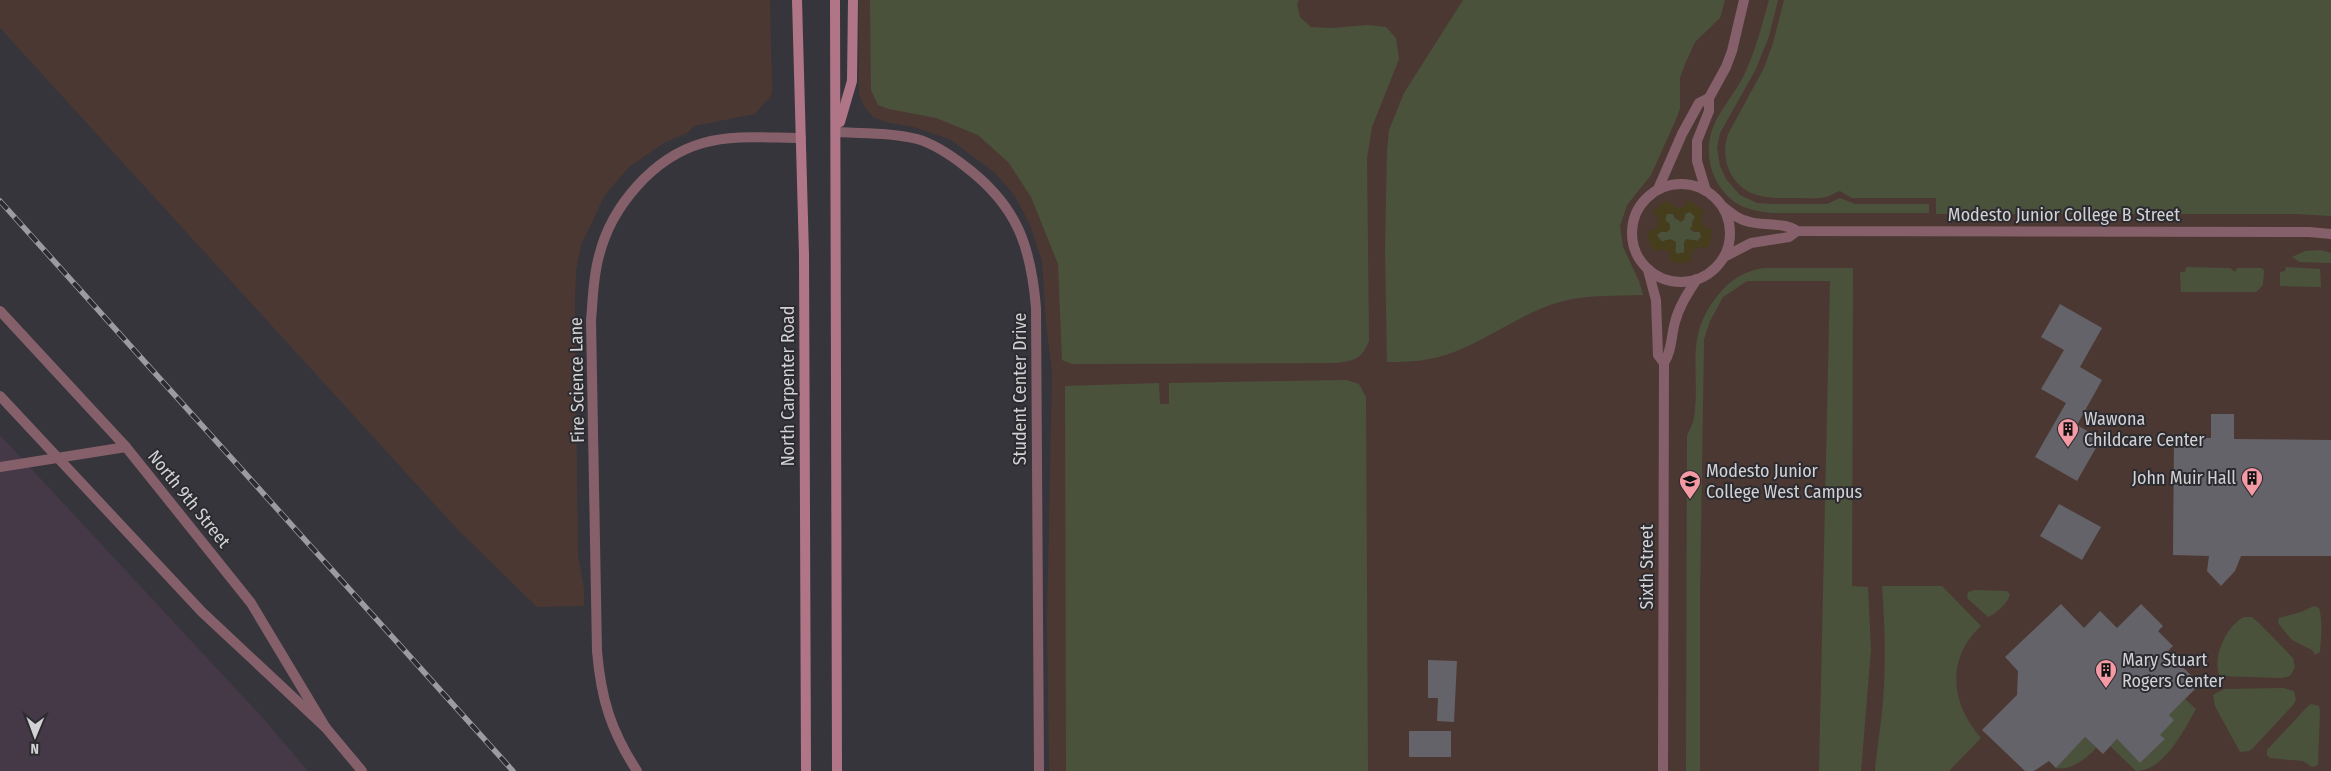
<svg xmlns="http://www.w3.org/2000/svg" width="2331" height="771" font-family="'Fira Sans Condensed',sans-serif">
	<style>
		.industrial { fill: #453847 }
		.education { fill: #4c3832 }
		.green { fill: #4b523c }
		.sand { fill: #463d1d; fill-rule: evenodd }
		.building { fill: #646369 }
		.lines { fill: none; stroke-linecap: round; stroke-linejoin: round }
		.minor { stroke: #85606a; stroke-width: 10 }
		.tertiary { stroke: #85606a; stroke-width: 10 }
		.secondary { stroke: #b07687; stroke-width: 10 }
		.rail-casing { stroke: #9c9ca0; stroke-width: 5.5 }
		.rail { stroke: #2c2b30; stroke-width: 4; stroke-dasharray: 11; stroke-linecap: butt }
		.labels { text-anchor: middle; stroke-width: 4; stroke-linejoin: round; paint-order: stroke }
		.street-label { font-size: 18px; fill: #d2d2d5; stroke: #2c2b30 }
		.poi-label { font-size: 18px; fill: #d2d2d5; stroke: #2c2b30; text-anchor: start }
	</style>
	<rect width="100%" height="100%" fill="#36353b"/>
	<!-- industrial -->
	<polygon class="industrial" points="0,435 262,717 308,771 0,771"/>
	<!-- education -->
	<g class="education">
		<polygon points="0,0 770,0 772,91 769,100 767,100 755,114 694,126 687,133 664,143 629,167 605,195 581,245 576,271 575,303 578,555 584,589 584,606 537,607 459,531 0,28"/>
		<polygon points="859,0 2331,0 2331,771 1049,771 1047,623 1052,372 1046,323 1042,261 1030,225 1015,196 995,173 951,140 914,127 885,122 873,117 864,106 859,94"/>
	</g>
	<!-- green -->
	<g class="green">
		<path d="M870,0H1299L1297,4L1300,17L1311,27L1332,28L1368,25L1386,27L1396,38L1399,59L1372,127L1367,158L1369,341C1361,360 1354,361 1334,363L1072,364L1062,360L1058,264L1031,197L1009,163L978,135L936,118L889,109L878,105L871,90Z"/>
		<path d="M1463,0H1725L1720,18L1695,42L1685,64L1680,78V108L1677,117L1651,175L1627,205L1620,226L1623,247L1639,281L1643,295C1613,296 1583,294 1553,304C1518,316 1488,339 1454,352C1433,361 1409,362 1387,362L1385,250L1387,151L1389,130L1404,93Z"/>
		<path d="M1769,0H1778L1769,36L1756,69L1720,133L1717,148L1720,166L1726,179L1740,195L1757,203L1772,204H1827L1840,198L1855,204H1929V213H1771C1758,211 1742,209 1732,200C1711,182 1704,155 1712,130C1719,110 1736,93 1745,73C1756,49 1762,25 1769,0Z"/>
		<path d="M1784,0H2331V216L2296,214H1936V198H1852L1840,191C1835,192 1831,196 1826,197C1817,199 1808,198 1799,198C1786,198 1773,199 1761,196C1732,190 1719,160 1728,134L1764,68L1773,43Z"/>
		<polygon points="1690,212 1695,216 1692,222 1693,232 1700,232 1701,237 1698,241 1692,240 1684,245 1684,253 1677,254 1675,252 1676,245 1666,240 1662,242 1659,240 1657,235 1661,231 1667,232 1665,215 1670,213 1673,214 1675,219 1684,220 1685,214"/>
		<polygon points="2320,250 2331,253 2331,263 2300,262 2292,257 2305,251"/>
		<polygon points="2186,267 2230,268 2235,272 2237,268 2261,268 2264,270 2263,285 2256,292 2181,292 2180,272 2185,272"/>
		<polygon points="2286,267 2320,269 2321,287 2280,286 2280,272 2285,271"/>
		<path d="M1764,268H1853L1852,586L1868,587L1871,650L1861,771H1819L1830,281H1747L1723,297L1710,321L1704,339L1700,595V771H1686L1687,436C1689,430 1693,424 1694,418C1701,370 1683,337 1719,294C1731,279 1745,271 1764,268Z"/>
		<polygon points="1347,380 1359,384 1366,397 1368,771 1066,771 1065,386 1159,383 1160,404 1169,404 1169,383"/>
		<path d="M1882,586H1942L1981,626C1945,659 1951,704 1981,738L1949,771H1875C1877,748 1881,725 1883,702C1886,664 1885,624 1882,586Z"/>
		<path d="M1974,590L2007,591L2010,595C2007,603 1996,614 1988,617L1967,598L1968,592Z"/>
		<path d="M2314,606L2319,608C2323,622 2321,637 2320,652L2315,655L2312,650L2292,640L2278,623L2279,618L2301,612Z"/>
		<path d="M2244,617H2252L2259,623L2293,658L2295,667L2290,676L2282,678L2220,676C2211,658 2227,625 2244,617Z"/>
		<polygon points="2283,688 2294,691 2296,700 2293,705 2253,748 2249,751 2240,752 2215,706 2213,695 2224,689"/>
		<path d="M2185,699L2196,709C2184,730 2164,771 2136,771L2110,746L2117,739L2140,763L2164,740L2160,735L2163,709L2168,704L2174,710Z"/>
		<polygon points="2311,704 2319,706 2320,711 2318,765 2312,767 2303,761 2270,758 2267,755 2267,750 2307,707"/>
		<path d="M2085,737L2096,748C2087,758 2071,771 2056,768Z"/>
	</g>
	<!-- sand -->
	<path class="sand" d="M1669,200C1671,207 1677,209 1684,207L1688,200L1705,211L1701,217C1701,225 1705,229 1712,229L1710,243L1707,249L1700,247C1693,249 1689,254 1692,261L1685,263L1670,262L1669,252L1663,249L1654,251L1650,245L1647,232L1656,228C1659,222 1659,217 1653,213L1657,207ZM1690,212L1695,217L1690,230L1700,232L1701,237L1697,241L1686,239L1684,243L1685,252L1677,254L1675,250L1676,242L1670,239L1662,242L1657,235L1661,232H1667L1670,229V224L1665,220L1667,214H1673L1680,222L1684,220L1685,214Z"/>
	<!-- building -->
	<g class="building">
		<polygon points="2060,304 2102,328 2080,367 2102,380 2077,425 2101,439 2077,481 2035,457 2066,403 2041,389 2064,350 2041,337"/>
		<polygon points="2211,414 2234,414 2234,439 2331,440 2331,556 2241,556 2235,571 2221,586 2207,571 2209,556 2173,555 2174,438 2211,438"/>
		<polygon points="2059,504 2101,527 2082,560 2040,536"/>
		<polygon points="2061,604 2084,628 2100,611 2117,628 2141,604 2163,626 2158,631 2173,646 2167,652 2200,684 2169,715 2174,720 2160,735 2165,739 2140,763 2117,739 2103,754 2085,737 2056,768 2049,761 2034,771 2025,771 1982,730 2017,695 2018,671 2005,657"/>
		<polygon points="1428,660 1457,661 1454,722 1437,721 1438,698 1428,698"/>
		<rect x="1409" y="731" width="42" height="26"/>
	</g>
	<g class="lines">
		<!-- minor -->
		<g class="minor">
			<path d="M837,132C863,133 891,133 917,139C935,144 952,156 966,167C1017,206 1031,246 1036,308L1039,771"/>
			<circle cx="1681" cy="233" r="49"/>
			<polyline points="1658,189 1682,134 1699,103 1709,98"/>
			<polyline points="1706,191 1697,161 1697,141 1709,111 1709,98 1726,67 1732,51 1744,0"/>
			<path d="M1722,206C1731,213 1739,220 1750,222C1766,226 1784,222 1797,231L2309,232L2331,234"/>
			<polyline points="1724,257 1751,243 1789,237 1797,231"/>
			<polyline points="1648,270 1656,300 1658,355 1664,363"/>
			<polyline points="0,467 126,447"/>
			<path d="M637,771C611,731 601,699 597,651L591,320C593,299 593,277 599,256C611,207 653,157 703,143C733,134 770,138 801,138"/>
			<path d="M1663,771L1664,363C1672,351 1671,336 1675,322C1679,306 1688,293 1697,279"/>
		</g>
		<!-- tertiary -->
		<g class="tertiary">
			<polyline points="0,311 126,447 251,603 326,728"/>
			<polyline points="0,396 202,612 326,728 362,771"/>
		</g>
		<!-- secondary -->
		<g class="secondary">
			<polyline points="797,0 804,255 806,771"/>
			<polyline points="835,0 837,771"/>
			<polyline points="840,122 852,81 853,0"/>
		</g>
		<!-- rail casing -->
		<g class="rail-casing">
			<polyline id="rail" points="0,201 513,771"/>
		</g>
		<!-- rail -->
		<use href="#rail" class="rail"/>
	</g>
	<!-- icons -->
	<defs>
		<g id="building-pin" transform="scale(1.125)"><path d="M0 17L-7.5 6A9.5 9.5 0 1 1 7.5 6Z" fill="#f49aa4" stroke="#2c2b30"/><path d="M-4-6H4V6H1V3H-1V6H-4ZM-2.5-4.3h1.7v1.8h-1.7ZM.8-4.3h1.7v1.8H.8ZM-2.5-1h1.7V.8h-1.7ZM.8-1h1.7V.8H.8Z" fill="#111"/></g>
		<g id="university-pin" transform="scale(1.125)"><path d="M0 17L-7.5 6A9.5 9.5 0 1 1 7.5 6Z" fill="#f49aa4" stroke="#2c2b30"/><path d="M0-5L7-2L0 1L-7-2ZM-4 1L0 2.5L4 1V4Q0 6-4 4Z" fill="#111"/></g>
	</defs>
	<g fill-rule="evenodd">
		<use href="#building-pin" x="2068" y="429"/>
		<use href="#building-pin" x="2252" y="478"/>
		<use href="#university-pin" x="1690" y="481"/>
		<use href="#building-pin" x="2106" y="670"/>
	</g>
	<g class="labels">
		<!-- street labels -->
		<g class="street-label">
			<text x="2064" y="221">Modesto Junior College B Street</text>
			<text transform="translate(577 380) rotate(-91)" y="6">Fire Science Lane</text>
			<text transform="translate(788 386) rotate(-90)" y="6">North Carpenter Road</text>
			<text transform="translate(1020 389) rotate(-90)" y="6">Student Center Drive</text>
			<text transform="translate(189 499) rotate(51)" y="6">North 9th Street</text>
			<text transform="translate(1647 567) rotate(-90)" y="6">Sixth Street</text>
		</g>
		<!-- poi labels -->
		<g class="poi-label">
			<text x="2084" y="425">Wawona<tspan x="2084" dy="21">Childcare Center</tspan></text>
			<text x="1706" y="477">Modesto Junior<tspan x="1706" dy="21">College West Campus</tspan></text>
			<text x="2236" y="484" text-anchor="end">John Muir Hall</text>
			<text x="2122" y="666">Mary Stuart<tspan x="2122" dy="21">Rogers Center</tspan></text>
		</g>
	</g>
	<!-- north arrow -->
	<g transform="translate(35 736) rotate(181)" stroke="#2c2b30" stroke-width="4" paint-order="stroke">
	<path d="M0-4L9 19L0 12L-9 19Z" fill="#d2d2d5"/>
	<text y="-8" font-size="14" font-weight="bold" text-anchor="middle" fill="#d2d2d5">N</text>
	</g>
</svg>
